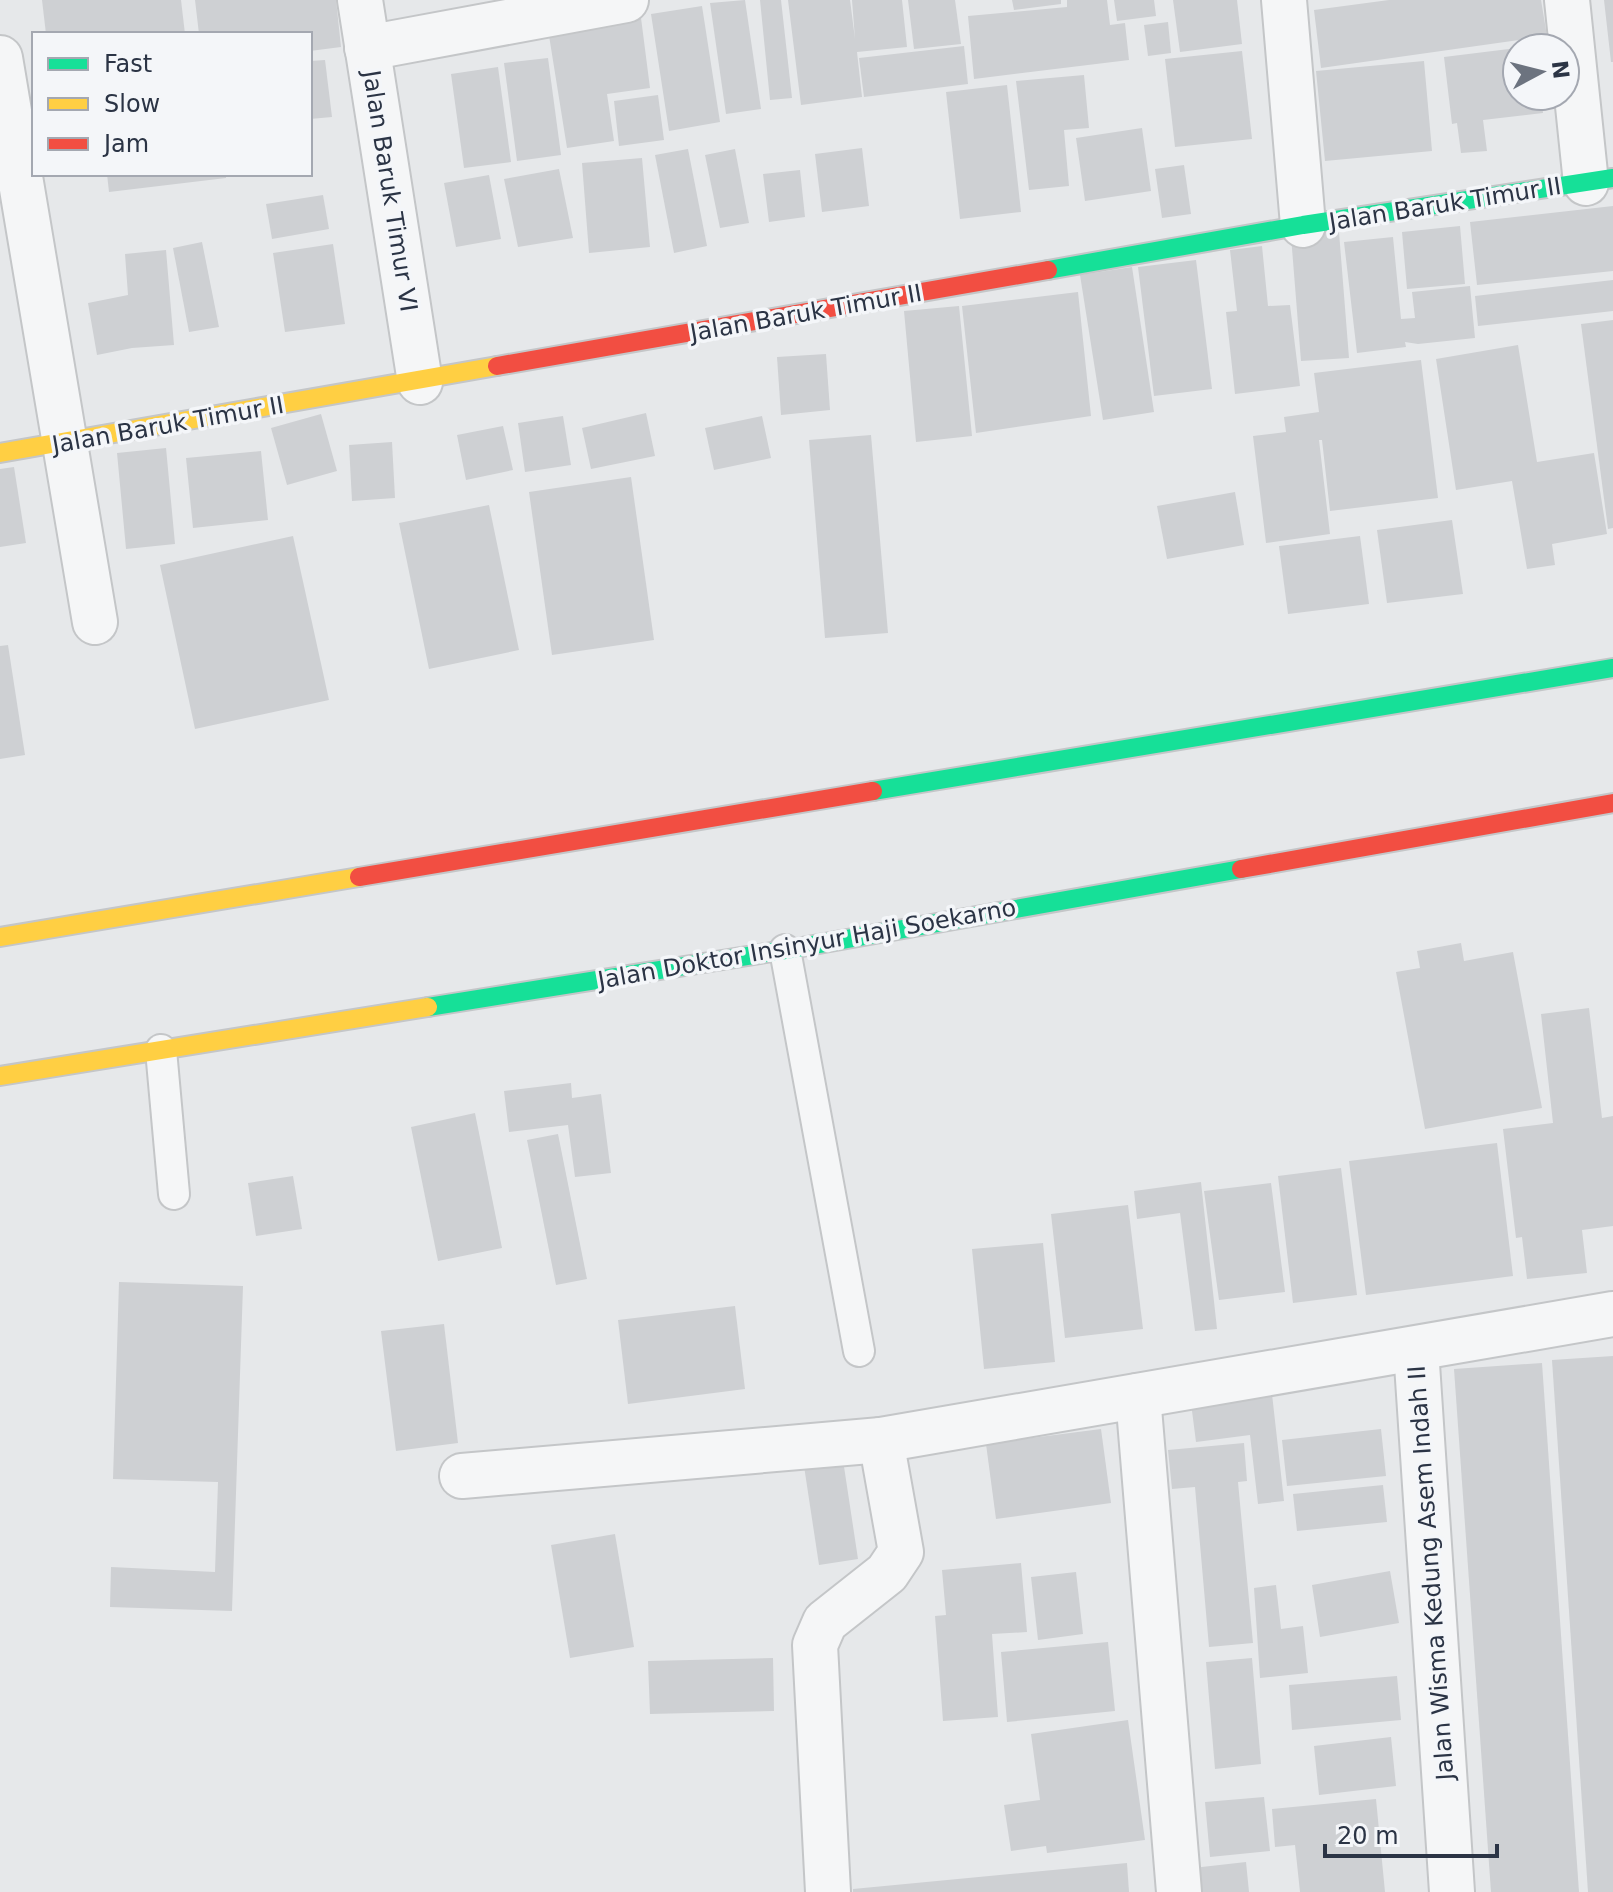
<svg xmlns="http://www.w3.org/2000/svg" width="1613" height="1892" font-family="'DejaVu Sans',sans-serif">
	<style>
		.building { fill: #ced0d3 }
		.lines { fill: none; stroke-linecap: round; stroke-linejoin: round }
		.lane-casing { stroke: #c4c6c8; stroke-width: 34 }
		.street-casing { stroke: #c4c6c8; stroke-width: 48 }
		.fast-casing { stroke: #c4c6c8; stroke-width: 22 }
		.slow-casing { stroke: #c4c6c8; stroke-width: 22 }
		.jam-casing { stroke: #c4c6c8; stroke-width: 22 }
		.lane { stroke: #f5f6f7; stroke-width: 30 }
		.street { stroke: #f5f6f7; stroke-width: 44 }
		.fast { stroke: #16e098; stroke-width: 18 }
		.slow { stroke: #ffcf43; stroke-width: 18 }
		.jam { stroke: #f24e42; stroke-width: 18 }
		.labels { text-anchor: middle; stroke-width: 7; stroke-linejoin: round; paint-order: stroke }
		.street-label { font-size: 24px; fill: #2b3445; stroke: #f4f6f9 }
	</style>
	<rect width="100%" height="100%" fill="#e6e8ea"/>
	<!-- building -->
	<g class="building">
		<polygon points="42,0 181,0 185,34 46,34"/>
		<polygon points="195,0 336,0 341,47 310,51 310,34 199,34"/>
		<polygon points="745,0 761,109 726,114 710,3"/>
		<polygon points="760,0 781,0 792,98 770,100"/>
		<polygon points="788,0 850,0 855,39 852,0 902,0 907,47 857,52 862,97 801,105"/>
		<polygon points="908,0 955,0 961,44 914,49"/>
		<polygon points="1012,0 1061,0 1061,4 1014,10"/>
		<polygon points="1067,0 1107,0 1110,25 1125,23 1129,60 974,79 968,16 1067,7"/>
		<polygon points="1114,0 1154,0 1156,16 1117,21"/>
		<polygon points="1173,0 1237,0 1242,44 1180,52"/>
		<polygon points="1389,0 1541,0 1547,36 1321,68 1314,10"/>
		<polygon points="1604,0 1613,0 1613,62 1611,62"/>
		<polygon points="702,6 720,122 669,131 651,14"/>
		<polygon points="640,10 650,88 607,94 614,141 567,148 547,23"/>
		<polygon points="1168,22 1171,53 1148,56 1144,25"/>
		<polygon points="964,46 968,84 864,97 859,58"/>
		<polygon points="1517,48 1517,96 1541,96 1543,113 1483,120 1487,151 1461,153 1457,123 1452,124 1444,57"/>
		<polygon points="1242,51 1252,139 1175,147 1165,59"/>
		<polygon points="548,58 561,155 517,161 504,63"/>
		<polygon points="325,60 332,117 310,119 310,61"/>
		<polygon points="1424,61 1432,151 1325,161 1316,71"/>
		<polygon points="498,67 511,162 464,168 451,74"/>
		<polygon points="1084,75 1089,128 1064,130 1069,186 1029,190 1016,81"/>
		<polygon points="1007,85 1021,212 960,219 946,92"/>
		<polygon points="658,95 664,140 619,146 614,101"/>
		<polygon points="1142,128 1151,191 1085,201 1076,138"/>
		<polygon points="862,148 869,206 822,212 815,154"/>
		<polygon points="688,149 707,246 674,253 655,155"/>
		<polygon points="735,149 749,223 720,228 705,155"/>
		<polygon points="642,158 650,247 589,253 582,163"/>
		<polygon points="1184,165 1191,214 1162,218 1155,169"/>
		<polygon points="559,169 573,238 518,247 504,179"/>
		<polygon points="800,170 805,217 769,222 763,174"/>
		<polygon points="107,174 226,174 226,178 109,192"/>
		<polygon points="489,175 501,239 456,247 444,183"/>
		<polygon points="323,195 329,229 272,239 266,204"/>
		<polygon points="1613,206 1613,271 1477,285 1470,222"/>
		<polygon points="1460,226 1465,284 1407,289 1402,232"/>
		<polygon points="1339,232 1349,358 1301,361 1291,236"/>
		<polygon points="1393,237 1401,319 1415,318 1412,292 1470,286 1475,338 1418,344 1405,342 1406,347 1357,353 1344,242"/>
		<polygon points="202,242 219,327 189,332 173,248"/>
		<polygon points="333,244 345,324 285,332 273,253"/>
		<polygon points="1262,246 1268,306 1290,305 1300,386 1235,394 1226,312 1237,311 1230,250"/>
		<polygon points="166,250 174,345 132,348 97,355 88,303 128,295 125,254"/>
		<polygon points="1196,260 1212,389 1154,396 1138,267"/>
		<polygon points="1132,267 1154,412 1103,420 1080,275"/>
		<polygon points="1613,280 1613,311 1478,326 1475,296"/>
		<polygon points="1078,292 1091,416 976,433 962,306"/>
		<polygon points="959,306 972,436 916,442 904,311"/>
		<polygon points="1613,320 1613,528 1608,529 1581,324"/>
		<polygon points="1518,345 1537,462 1594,453 1607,534 1552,544 1555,565 1527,569 1512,481 1456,490 1436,359"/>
		<polygon points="826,354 830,410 781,415 777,357"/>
		<polygon points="1421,360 1438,498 1330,511 1322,440 1319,440 1330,534 1266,543 1253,436 1286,432 1284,417 1319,412 1314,373"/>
		<polygon points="646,413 655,456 591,469 582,428"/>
		<polygon points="321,414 337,471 287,485 271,428"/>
		<polygon points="563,416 571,465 525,472 518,423"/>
		<polygon points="762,416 771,458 714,470 705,428"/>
		<polygon points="503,426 513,470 466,480 457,435"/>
		<polygon points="871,435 888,633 825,638 809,440"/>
		<polygon points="392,442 395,498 352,501 349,445"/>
		<polygon points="166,448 175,544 126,549 117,453"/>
		<polygon points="261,451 268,520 193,528 186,458"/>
		<polygon points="14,467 26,543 0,547 0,469"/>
		<polygon points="631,477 654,640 552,655 529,492"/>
		<polygon points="1235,492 1244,545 1167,559 1157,506"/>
		<polygon points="489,505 519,650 429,669 399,523"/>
		<polygon points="1452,520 1463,594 1387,603 1377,530"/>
		<polygon points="293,536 329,700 195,729 160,565"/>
		<polygon points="1360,536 1369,604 1288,614 1279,546"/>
		<polygon points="8,645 25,755 0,759 0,646"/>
		<polygon points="1461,943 1464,961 1513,952 1542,1108 1425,1129 1396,972 1420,968 1417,951"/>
		<polygon points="1589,1008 1602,1118 1613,1116 1613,1226 1582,1230 1587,1273 1527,1279 1522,1237 1516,1238 1503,1129 1553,1123 1541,1014"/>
		<polygon points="571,1083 572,1098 601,1094 611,1173 575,1177 568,1125 509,1132 504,1091"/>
		<polygon points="475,1113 502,1248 438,1261 411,1127"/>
		<polygon points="558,1134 587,1279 556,1285 527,1140"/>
		<polygon points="1497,1143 1513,1276 1366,1295 1349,1161"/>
		<polygon points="1341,1168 1357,1295 1293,1303 1278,1176"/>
		<polygon points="293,1176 302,1229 256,1236 248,1183"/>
		<polygon points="1201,1182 1217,1329 1195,1331 1180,1213 1137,1219 1134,1191"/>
		<polygon points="1271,1183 1285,1292 1219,1300 1204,1191"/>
		<polygon points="1128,1205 1143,1329 1065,1338 1051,1214"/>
		<polygon points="1043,1243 1055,1362 984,1369 972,1249"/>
		<polygon points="119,1282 243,1286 232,1611 110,1607 111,1567 215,1572 218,1482 113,1479"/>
		<polygon points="735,1306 745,1389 628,1404 618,1320"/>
		<polygon points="444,1324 458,1443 396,1451 381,1331"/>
		<polygon points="1613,1356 1613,1892 1588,1892 1552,1360"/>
		<polygon points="1542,1363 1579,1892 1491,1892 1454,1369"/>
		<polygon points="1272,1394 1284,1501 1258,1504 1250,1435 1196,1442 1191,1403"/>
		<polygon points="1101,1429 1111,1503 996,1519 986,1444"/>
		<polygon points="1381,1429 1386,1476 1287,1486 1282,1440"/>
		<polygon points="1244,1443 1247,1481 1238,1482 1253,1643 1209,1647 1195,1487 1172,1489 1168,1450"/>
		<polygon points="843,1460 858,1559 819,1565 804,1466"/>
		<polygon points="1383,1485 1387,1522 1297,1531 1293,1494"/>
		<polygon points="615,1534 634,1647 570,1658 551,1545"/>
		<polygon points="1021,1563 1027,1632 992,1634 998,1717 943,1721 935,1616 946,1615 942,1570"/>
		<polygon points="1390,1571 1399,1623 1320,1637 1312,1585"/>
		<polygon points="1076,1572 1083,1634 1038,1640 1031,1577"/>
		<polygon points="1276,1585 1281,1629 1303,1626 1308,1673 1260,1678 1254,1588"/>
		<polygon points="1108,1642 1115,1711 1007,1722 1001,1652"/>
		<polygon points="773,1658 774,1711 650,1714 648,1661"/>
		<polygon points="1252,1658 1261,1764 1215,1769 1206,1662"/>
		<polygon points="1397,1676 1401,1720 1292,1730 1289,1685"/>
		<polygon points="1128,1720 1145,1840 1047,1853 1046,1846 1011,1851 1004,1805 1040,1800 1031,1734"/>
		<polygon points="1391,1737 1396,1786 1319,1795 1314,1746"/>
		<polygon points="1264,1797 1270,1851 1210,1857 1205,1802"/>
		<polygon points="1376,1799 1385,1892 1300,1892 1295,1845 1275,1847 1272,1809"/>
		<polygon points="1246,1862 1249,1892 1186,1892 1184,1869"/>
		<polygon points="1127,1863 1129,1892 853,1892 853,1889"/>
	</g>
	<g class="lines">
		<!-- lane casing -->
		<g class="lane-casing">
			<g id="lane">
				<polyline points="785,950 859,1351"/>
				<polyline points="161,1050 174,1194"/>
			</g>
		</g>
		<!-- street casing -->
		<g class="street-casing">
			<g id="street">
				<polyline points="360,0 420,382"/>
				<polyline points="1284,0 1303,225"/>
				<polyline points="1567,0 1586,183"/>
				<polyline points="367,48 626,0"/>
				<polyline points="0,58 95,622"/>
				<polyline points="1416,1349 1452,1892"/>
				<polyline points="1138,1396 1179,1892"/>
				<polyline points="462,1476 881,1440 1613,1314"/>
				<polyline points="828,1892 815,1645 825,1622 887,1573 901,1552 881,1440"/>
			</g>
		</g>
		<!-- fast casing -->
		<g class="fast-casing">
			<g id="fast">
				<polyline points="1048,270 1303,225 1613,178"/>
				<polyline points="873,791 1613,668"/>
				<polyline points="428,1007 785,950 1241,869"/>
			</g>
		</g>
		<!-- slow casing -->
		<g class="slow-casing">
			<g id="slow">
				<polyline points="0,453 497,366"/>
				<polyline points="0,937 359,877"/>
				<polyline points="0,1076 428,1007"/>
			</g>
		</g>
		<!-- jam casing -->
		<g class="jam-casing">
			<g id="jam">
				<polyline points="497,366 1048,270"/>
				<polyline points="1241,869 1613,803"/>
				<polyline points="359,877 873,791"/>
			</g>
		</g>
		<!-- lane -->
		<use href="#lane" class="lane"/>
		<!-- street -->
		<use href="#street" class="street"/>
		<!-- fast -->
		<use href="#fast" class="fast"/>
		<!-- slow -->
		<use href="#slow" class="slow"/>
		<!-- jam -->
		<use href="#jam" class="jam"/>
	</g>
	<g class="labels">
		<!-- street labels -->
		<g class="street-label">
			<text transform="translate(390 191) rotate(81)" y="8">Jalan Baruk Timur VI</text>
			<text transform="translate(1445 204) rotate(-9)" y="8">Jalan Baruk Timur II</text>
			<text transform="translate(806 313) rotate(-10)" y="8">Jalan Baruk Timur II</text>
			<text transform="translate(168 425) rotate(-10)" y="8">Jalan Baruk Timur II</text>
			<text transform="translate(807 944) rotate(-10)" y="8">Jalan Doktor Insinyur Haji Soekarno</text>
			<text transform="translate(1431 1573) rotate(-94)" y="8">Jalan Wisma Kedung Asem Indah II</text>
		</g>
	</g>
	<!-- legend -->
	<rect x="32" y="32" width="280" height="144" fill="#f4f6f9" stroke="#a4a8b1" stroke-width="2"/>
	<rect x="48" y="58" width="40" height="12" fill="#16e098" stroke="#a4a8b1" stroke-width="2"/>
	<text x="104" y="72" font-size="24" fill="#2b3445">Fast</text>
	<rect x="48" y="98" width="40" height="12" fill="#ffcf43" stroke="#a4a8b1" stroke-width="2"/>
	<text x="104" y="112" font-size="24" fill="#2b3445">Slow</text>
	<rect x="48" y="138" width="40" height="12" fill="#f24e42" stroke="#a4a8b1" stroke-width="2"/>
	<text x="104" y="152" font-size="24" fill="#2b3445">Jam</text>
	<!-- north arrow -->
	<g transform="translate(1541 72) rotate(83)"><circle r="38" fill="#f4f6f9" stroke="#a4a8b1" stroke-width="2"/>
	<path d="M0-6L14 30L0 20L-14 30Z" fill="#6c737f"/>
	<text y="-12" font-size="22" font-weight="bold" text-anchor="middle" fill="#2b3445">N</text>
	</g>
	<!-- scale -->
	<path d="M1325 1844v12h172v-12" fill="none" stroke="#2b3445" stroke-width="4"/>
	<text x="1337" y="1844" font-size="24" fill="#2b3445" stroke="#f4f6f9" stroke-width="6" paint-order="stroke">20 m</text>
</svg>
